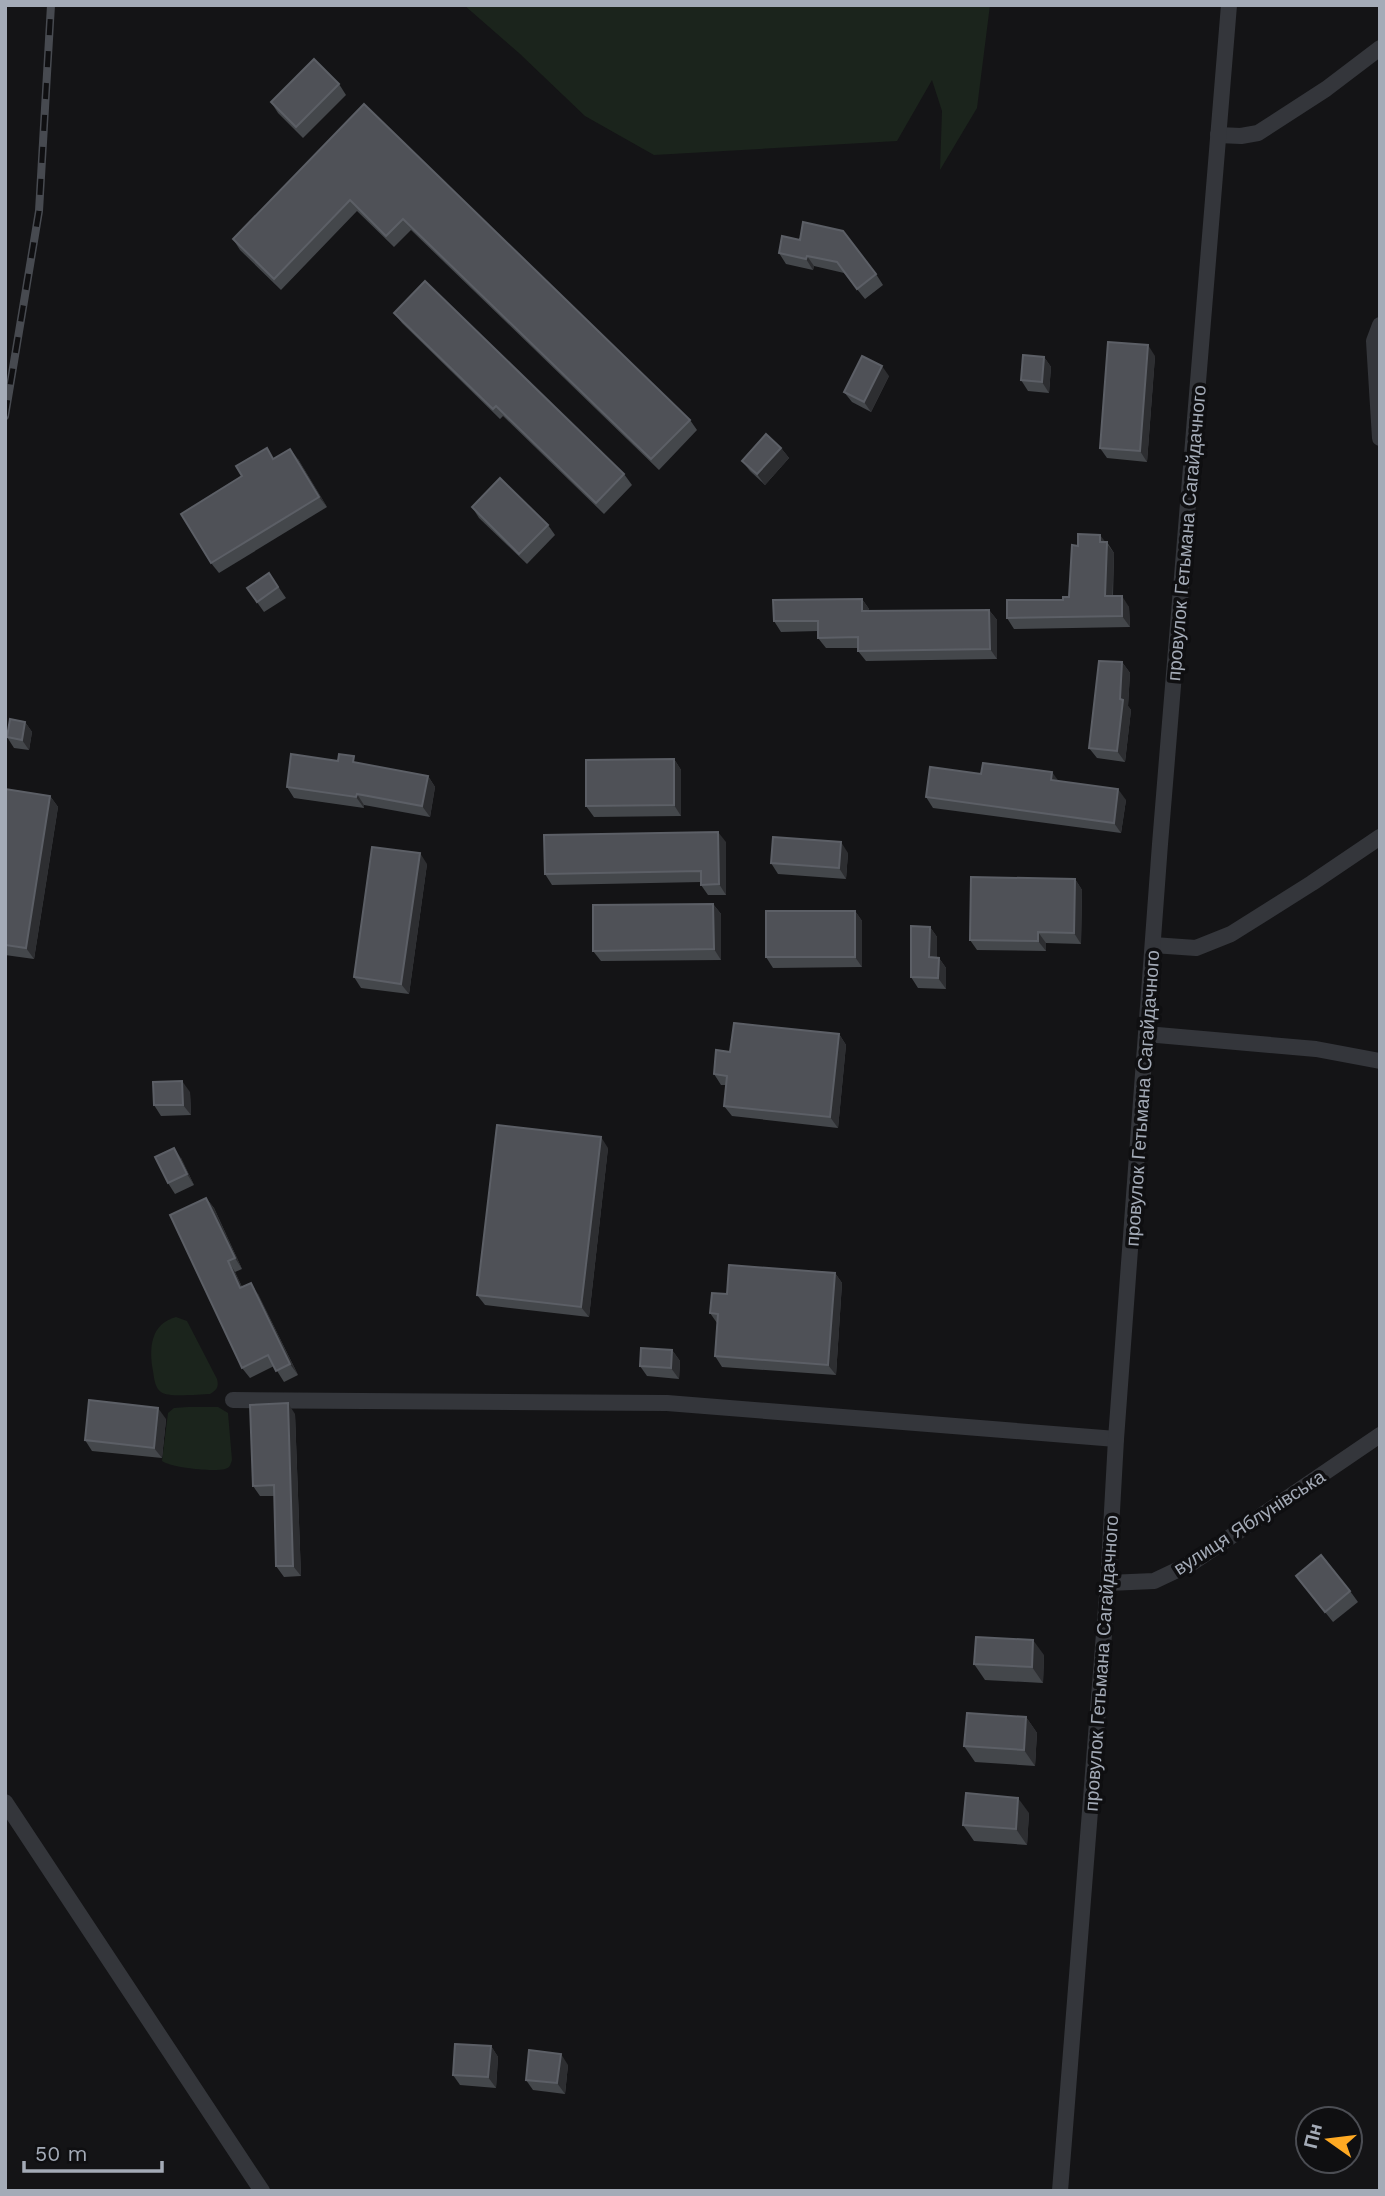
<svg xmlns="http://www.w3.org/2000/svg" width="1385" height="2196" font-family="'Work Sans',sans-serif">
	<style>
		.green { fill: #1b241c }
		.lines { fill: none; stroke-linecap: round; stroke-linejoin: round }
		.street { stroke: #34363b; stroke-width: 16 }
		.rail-casing { stroke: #474a50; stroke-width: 8 }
		.rail { stroke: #0f0f11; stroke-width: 5; stroke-dasharray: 16; stroke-linecap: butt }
		.wall { fill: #44474b }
		.shaded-wall { fill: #2d2e31 }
		.building { fill: #4f5157; stroke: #5c5f66; stroke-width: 2 }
		.labels { text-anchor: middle; stroke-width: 7; stroke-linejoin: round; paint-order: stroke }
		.street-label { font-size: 19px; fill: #a4abb7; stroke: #0f0f11 }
	</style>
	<rect width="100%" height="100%" fill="#141416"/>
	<!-- green -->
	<g class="green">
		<polygon points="464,5 990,5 977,108 940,170 942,111 932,80 897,141 654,155 585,116 519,53"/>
		<path d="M176,1317L187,1321L217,1379C219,1387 217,1390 210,1394C200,1394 168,1398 161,1392C155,1388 154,1378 153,1371C149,1349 150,1324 176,1317Z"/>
		<path d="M188,1407H218L228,1413L232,1460C230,1465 231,1467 225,1469C214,1472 172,1468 162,1461L168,1413L174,1408Z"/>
	</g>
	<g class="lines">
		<!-- street -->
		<g class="street">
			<polyline points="1218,135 1241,136 1258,133 1326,89 1380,48"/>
			<polyline points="1380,325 1374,341 1380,438"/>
			<polyline points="1153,945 1196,948 1231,934 1312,883 1380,837"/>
			<polyline points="1146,1034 1316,1049 1380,1061"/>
			<polyline points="233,1400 667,1403 1116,1439"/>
			<polyline points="1108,1583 1154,1581 1192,1563 1380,1435"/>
			<polyline points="5,1802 262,2191"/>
			<polyline points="1060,2191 1108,1583 1116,1439 1160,844 1229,5"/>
		</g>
		<!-- rail casing -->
		<g class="rail-casing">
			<polyline id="rail" points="5,416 39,211 51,5"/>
		</g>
		<!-- rail -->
		<use href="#rail" class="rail"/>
	</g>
	<!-- wall -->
	<g class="wall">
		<polygon points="339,84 346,95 303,138 278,113 271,102"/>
		<polygon points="364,104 690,420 697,430 659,470 411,230 394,247 357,211 281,290 240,250 233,239"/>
		<polygon points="782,236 876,274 883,285 865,299 844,273 814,266 813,270 786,264 779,253"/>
		<polygon points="394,313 624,474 632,485 604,514 503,416 500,419 402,323"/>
		<polygon points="1155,356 1147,462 1107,458 1100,448"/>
		<polygon points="1044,357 1051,367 1049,393 1028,391 1021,380"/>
		<polygon points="889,376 871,412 852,402 844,392"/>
		<polygon points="781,448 789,458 765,485 750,471 742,461"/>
		<polygon points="298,459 327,507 219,573 211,563"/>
		<polygon points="472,507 548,525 555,535 527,564 479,518"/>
		<polygon points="1107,542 1114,553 1113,596 1129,607 1130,627 1014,629 1007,618 1069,597 1078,546"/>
		<polygon points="269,573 286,598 264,612 247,588"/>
		<polygon points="862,599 869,609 869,611 989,610 997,620 997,659 866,661 858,651 858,648 826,648 818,638 818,631 781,632 774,621"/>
		<polygon points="1122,662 1130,673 1128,706 1131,710 1125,762 1097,758 1089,748"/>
		<polygon points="25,722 32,732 29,750 14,748 7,737"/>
		<polygon points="674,759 681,770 681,816 594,817 586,806"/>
		<polygon points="338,761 359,763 428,776 435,787 430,817 364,805 364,808 294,798 287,787"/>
		<polygon points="981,774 1059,781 1126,800 1121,833 933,808 926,797"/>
		<polygon points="5,789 50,796 58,807 34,959 5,955"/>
		<polygon points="726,842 726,895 708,895 701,885 701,882 552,885 545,874"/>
		<polygon points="848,853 846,879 778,874 771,863"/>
		<polygon points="427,864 409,994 361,988 354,977"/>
		<polygon points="1075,879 1082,890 1081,944 1046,943 1046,951 977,950 970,940"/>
		<polygon points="713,904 721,914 721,960 601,961 593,951"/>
		<polygon points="855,911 862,921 862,967 773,968 766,957"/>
		<polygon points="930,927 937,937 937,958 939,958 946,968 946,989 918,988 911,977"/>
		<polygon points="839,1034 846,1045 838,1128 732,1116 724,1106 726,1085 721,1085 714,1074 730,1052"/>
		<polygon points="190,1092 191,1115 161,1116 154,1105"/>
		<polygon points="608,1148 589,1317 485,1305 477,1295"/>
		<polygon points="181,1158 194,1185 175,1194 168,1183"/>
		<polygon points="206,1198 214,1208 242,1269 235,1272 242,1287 258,1294 298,1375 284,1382 274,1366 250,1378 242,1368"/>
		<polygon points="835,1273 842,1283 836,1375 722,1367 715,1356 717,1323 710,1313 727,1294"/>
		<polygon points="672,1350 680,1361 679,1379 647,1376 640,1366"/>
		<polygon points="295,1414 301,1576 284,1577 276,1566 274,1496 260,1496 253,1486"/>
		<polygon points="166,1419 162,1458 92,1451 85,1440"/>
		<polygon points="1296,1576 1350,1591 1358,1602 1333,1622"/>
		<polygon points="1044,1655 1043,1683 985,1680 974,1664"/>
		<polygon points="1026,1717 1037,1733 1035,1766 975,1762 964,1746"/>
		<polygon points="1029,1813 1027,1845 974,1841 963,1825"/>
		<polygon points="491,2046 498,2057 496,2088 460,2085 453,2075"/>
		<polygon points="568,2065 565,2094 533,2090 526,2080"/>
	</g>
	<!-- shaded-wall -->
	<g class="shaded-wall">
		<polygon points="807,256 814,266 813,270 806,259"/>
		<polygon points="1148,345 1155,356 1147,462 1140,451"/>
		<polygon points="1044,357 1051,367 1049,393 1042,382"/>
		<polygon points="882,366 889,376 871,412 864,402"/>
		<polygon points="781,448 789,458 765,485 757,474"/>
		<polygon points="290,449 298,459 327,507 319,497"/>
		<polygon points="1100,535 1114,553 1112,607 1105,596"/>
		<polygon points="1122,596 1129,607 1130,627 1122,616"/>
		<polygon points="862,599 869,609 869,622 862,611"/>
		<polygon points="989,610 997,620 997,659 990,649"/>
		<polygon points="1122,662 1130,673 1128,706 1131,710 1125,762 1117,751"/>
		<polygon points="25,722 32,732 29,750 22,740"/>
		<polygon points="674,759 681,770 681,816 674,805"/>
		<polygon points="1052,772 1060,783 1051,780"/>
		<polygon points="428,776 435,787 430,817 422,806"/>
		<polygon points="1118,789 1126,800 1121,833 1114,823"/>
		<polygon points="357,794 364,805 364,808 356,797"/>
		<polygon points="50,796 58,807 34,959 26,948"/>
		<polygon points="718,832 726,842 726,895 719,884"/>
		<polygon points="841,842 848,853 846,879 839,868"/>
		<polygon points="420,853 427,864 409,994 401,984"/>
		<polygon points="1075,879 1082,890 1081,944 1074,933"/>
		<polygon points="713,904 721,914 721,960 714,949"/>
		<polygon points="855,911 862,921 862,967 855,957"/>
		<polygon points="930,927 937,937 937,968 929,957"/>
		<polygon points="1038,932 1046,943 1046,951 1038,941"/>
		<polygon points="939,958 946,968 946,989 938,978"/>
		<polygon points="839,1034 846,1045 838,1128 830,1117"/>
		<polygon points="182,1081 190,1092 191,1115 183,1105"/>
		<polygon points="601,1137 608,1148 589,1317 581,1307"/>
		<polygon points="174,1148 181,1158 194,1185 187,1174"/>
		<polygon points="206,1198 214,1208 242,1269 235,1258"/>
		<polygon points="228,1261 235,1272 248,1299 240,1288"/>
		<polygon points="835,1273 842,1283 836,1375 828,1365"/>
		<polygon points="251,1283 258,1294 298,1375 290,1364"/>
		<polygon points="672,1350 680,1361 679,1379 671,1368"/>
		<polygon points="288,1403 295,1414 301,1576 293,1566"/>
		<polygon points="158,1408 166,1419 162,1458 154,1448"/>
		<polygon points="1033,1640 1044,1655 1043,1683 1032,1667"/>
		<polygon points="1026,1717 1037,1733 1035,1766 1024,1750"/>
		<polygon points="1018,1798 1029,1813 1027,1845 1016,1829"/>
		<polygon points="491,2046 498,2057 496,2088 488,2077"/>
		<polygon points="561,2054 568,2065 565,2094 557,2083"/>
	</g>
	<!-- building -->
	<g class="building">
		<polygon points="314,59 339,84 296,127 271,102"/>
		<polygon points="364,104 690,420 651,459 403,219 386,236 350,200 274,279 233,239"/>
		<polygon points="803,222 843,231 876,274 857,289 837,262 807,256 806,259 779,253 782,236 800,240"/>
		<polygon points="425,281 624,474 596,503 496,406 493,409 394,313"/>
		<polygon points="1108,342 1148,345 1140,451 1100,448"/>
		<polygon points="1023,355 1044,357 1042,382 1021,380"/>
		<polygon points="862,356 882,366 864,402 844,392"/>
		<polygon points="766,434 781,448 757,474 742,461"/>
		<polygon points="267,448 273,459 290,449 319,497 211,563 181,514 242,476 236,466"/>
		<polygon points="500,478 548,525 519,554 472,507"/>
		<polygon points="1078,534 1100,535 1100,542 1107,542 1105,596 1122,596 1122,616 1007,618 1007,600 1063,600 1063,597 1069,597 1072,545 1078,546"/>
		<polygon points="269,573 278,587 257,602 247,588"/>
		<polygon points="862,599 862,611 989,610 990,649 858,651 858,637 818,638 818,621 774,621 773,600"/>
		<polygon points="1099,661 1122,662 1120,699 1123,700 1117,751 1089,748"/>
		<polygon points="10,719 25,722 22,740 7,737"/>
		<polygon points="291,754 338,761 339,754 354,756 353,762 428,776 422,806 357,794 356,797 287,787"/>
		<polygon points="674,759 674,805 586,806 586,760"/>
		<polygon points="983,763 1052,772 1051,780 1118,789 1114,823 926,797 930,767 981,774"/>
		<polygon points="5,789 50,796 26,948 5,945"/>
		<polygon points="718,832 719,884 701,885 701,871 545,874 544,835"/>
		<polygon points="773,837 841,842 839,868 771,863"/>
		<polygon points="372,847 420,853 401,984 354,977"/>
		<polygon points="971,877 1075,879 1074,933 1038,932 1038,941 970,940"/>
		<polygon points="713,904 714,949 593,951 593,905"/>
		<rect x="766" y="911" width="89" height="46"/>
		<polygon points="911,926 930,927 929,957 939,958 938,978 911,977"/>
		<polygon points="734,1023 839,1034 830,1117 724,1106 727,1076 714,1074 716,1050 730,1052"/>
		<polygon points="182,1081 183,1105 154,1105 153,1082"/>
		<polygon points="497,1125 601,1137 581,1307 477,1295"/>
		<polygon points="174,1148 187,1174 168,1183 155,1157"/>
		<polygon points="206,1198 235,1258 228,1261 240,1288 251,1283 290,1364 276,1371 268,1355 242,1368 170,1215"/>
		<polygon points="729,1265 835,1273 828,1365 715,1356 718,1314 710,1313 712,1293 727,1294"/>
		<polygon points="641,1348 672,1350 671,1368 640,1366"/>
		<polygon points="89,1400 158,1408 154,1448 85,1440"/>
		<polygon points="288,1403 293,1566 276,1566 274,1485 253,1486 250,1405"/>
		<polygon points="1321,1555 1350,1591 1325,1612 1296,1576"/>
		<polygon points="976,1637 1033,1640 1032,1667 974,1664"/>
		<polygon points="967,1713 1026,1717 1024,1750 964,1746"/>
		<polygon points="966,1793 1018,1798 1016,1829 963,1825"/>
		<polygon points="455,2044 491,2046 488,2077 453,2075"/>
		<polygon points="529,2050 561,2054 557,2083 526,2080"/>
	</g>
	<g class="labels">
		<!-- street labels -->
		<g class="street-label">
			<text transform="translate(1186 533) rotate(-85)" y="7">провулок Гетьмана Сагайдачного</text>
			<text transform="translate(1142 1098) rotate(-86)" y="7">провулок Гетьмана Сагайдачного</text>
			<text transform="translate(1249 1522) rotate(-33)" y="7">вулиця Яблунівська</text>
			<text transform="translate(1101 1663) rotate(-86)" y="7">провулок Гетьмана Сагайдачного</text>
		</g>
	</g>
	<!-- border -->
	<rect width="1385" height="2196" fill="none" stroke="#a4abb7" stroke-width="14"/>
	<!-- north arrow -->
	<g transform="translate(1329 2140) rotate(284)"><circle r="33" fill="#0f0f11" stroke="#4b4d53" stroke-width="2"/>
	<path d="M0-5L12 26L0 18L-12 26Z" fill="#fea923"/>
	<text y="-10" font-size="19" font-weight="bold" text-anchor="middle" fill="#a4abb7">Пн</text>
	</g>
	<!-- scale -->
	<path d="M24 2161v10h138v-10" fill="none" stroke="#a4abb7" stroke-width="3.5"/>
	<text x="35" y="2161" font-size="21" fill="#a4abb7" stroke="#0f0f11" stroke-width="5" paint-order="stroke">50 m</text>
</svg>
